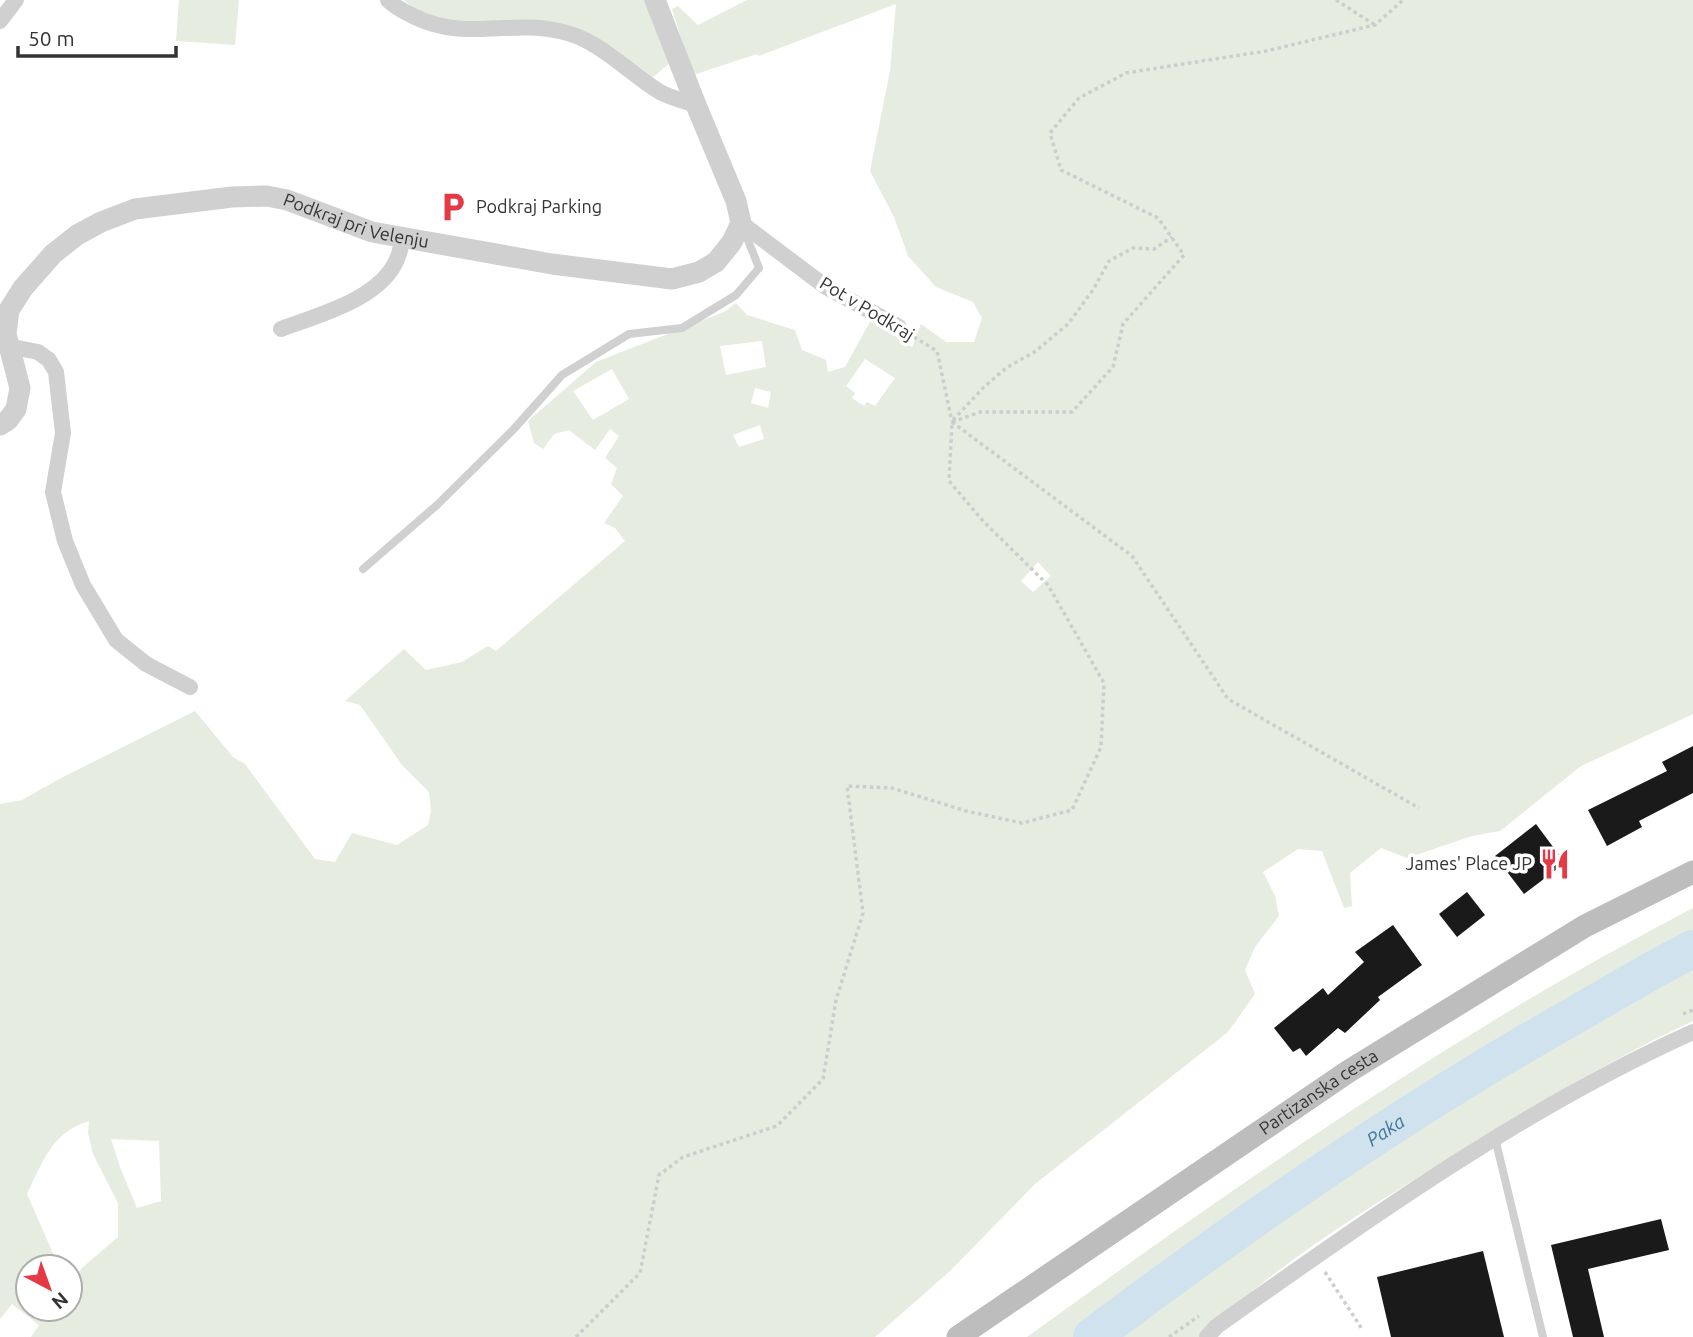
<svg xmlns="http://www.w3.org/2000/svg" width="1693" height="1337" font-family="Ubuntu,sans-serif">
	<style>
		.green { fill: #e6ecdf; fill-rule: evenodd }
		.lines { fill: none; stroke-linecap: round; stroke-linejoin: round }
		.river { stroke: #cfe2ee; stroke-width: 38 }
		.building { fill: #1a1a1a }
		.path { stroke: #cdcdcd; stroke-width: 3.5; stroke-dasharray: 3.5 3.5; stroke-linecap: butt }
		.service { stroke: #d0d0d0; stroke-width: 8 }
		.minor { stroke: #d0d0d0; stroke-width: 16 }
		.tertiary { stroke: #d0d0d0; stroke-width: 21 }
		.secondary { stroke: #bdbdbd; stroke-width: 23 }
		.labels { text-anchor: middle; stroke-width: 7; stroke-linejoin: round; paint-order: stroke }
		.poi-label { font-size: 18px; fill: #333; stroke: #fff; text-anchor: start }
		.street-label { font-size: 18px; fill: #333; stroke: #fff }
		.water-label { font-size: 19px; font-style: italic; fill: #3f7597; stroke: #fff }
	</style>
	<rect width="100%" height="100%" fill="#fff"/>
	<!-- green -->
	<g class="green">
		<polygon points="179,0 239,0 235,45 176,41"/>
		<polygon points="404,0 653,0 671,62 652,78 608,45 463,24 435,18 412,7"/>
		<path d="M747,0H1693V714L1581,766L1500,831L1472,836L1407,858L1381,848L1350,873L1352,906L1344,908L1322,851L1298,849L1263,872L1275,896L1279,916L1255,947L1245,970L1255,994L1228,1032L1035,1184L950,1271L875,1337H31L39,1325L12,1304L0,1319V804L22,800L61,778L195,711L233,757L245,764L315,859L335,862L352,833L397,845L428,825L431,811L429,792L402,765L360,705L345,701L404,649L426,670L462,662L488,646L496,651L625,541L615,528L604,523L623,496L611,484L617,468L605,458L619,436L610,429L595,450L569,430L554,434L543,449L534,443L528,421L596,362L724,312L736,303L747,315L795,330L802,350L826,360L828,372L845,367L871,320L912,347L921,324L946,342H974L982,318L973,302L936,287L908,256L894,217L870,171L890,71L896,4L759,56L757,54L693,75L672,9L678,6L698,25ZM762,341L766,367L726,375L720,346ZM865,359L895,378L875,406L867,402L864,406L852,398L855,393L846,386ZM612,369L629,399L593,420L573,391ZM755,388L771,392L768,408L751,403ZM760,425L764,439L739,447L733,435ZM1038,562L1051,576L1033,592L1021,581ZM89,1121L88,1133L93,1154L118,1203V1237L82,1268L70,1283V1309H28V1267H59L27,1194C43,1161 52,1132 89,1121ZM111,1139L159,1141L161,1201L137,1208L120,1167Z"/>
		<path d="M1693,908V941C1540,1019 1396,1111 1255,1209C1194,1251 1132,1292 1074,1337H1027C1241,1182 1458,1030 1693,908Z"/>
		<path d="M1693,958V1021C1605,1062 1520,1114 1438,1165C1355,1216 1270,1269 1201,1337H1103C1215,1256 1328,1175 1444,1101C1525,1049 1609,1004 1693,958Z"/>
	</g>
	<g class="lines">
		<!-- river -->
		<path class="river" id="s1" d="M1092,1337C1247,1220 1408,1109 1577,1014C1615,992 1653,969 1693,949"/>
	</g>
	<!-- building -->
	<g class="building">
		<polygon points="1693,746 1693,793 1639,821 1642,827 1607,846 1588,810 1667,771 1662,762"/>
		<polygon points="1536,824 1565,863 1524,894 1495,856"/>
		<polygon points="1467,892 1485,915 1457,937 1439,914"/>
		<polygon points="1393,925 1422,965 1378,997 1380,1000 1345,1033 1338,1028 1306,1056 1300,1048 1293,1052 1274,1028 1323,988 1328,995 1364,962 1355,952"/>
		<polygon points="1661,1219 1669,1250 1588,1269 1604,1337 1573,1337 1551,1245"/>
		<polygon points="1483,1251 1504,1337 1391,1337 1377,1277"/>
	</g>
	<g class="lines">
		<!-- path -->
		<g class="path">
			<polyline points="1336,0 1375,25"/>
			<polyline points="914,337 937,351 952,422"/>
			<polyline points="953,420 984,387 1006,368 1036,351 1068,324 1093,290 1109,261 1133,248 1154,249 1172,237"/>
			<polyline points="952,422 1132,556 1228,699 1419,808"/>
			<polyline points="1683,1014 1693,1010"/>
			<polyline points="1325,1272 1362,1329"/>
			<polyline points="576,1337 640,1273 659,1175 683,1157 777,1126 823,1079 836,1000 863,913 847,786 892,788 966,811 1022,823 1072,810 1101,747 1104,683 1048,585 984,522 949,481 952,422 980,412 1072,412 1113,367 1123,324 1184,255 1158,218 1061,170 1050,133 1079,98 1126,73 1266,51 1375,25 1403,0"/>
			<polyline points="1169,1337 1199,1316"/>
		</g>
		<!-- service -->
		<g class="service">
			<polyline points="363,569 437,505 513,430 562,375 629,334 682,328 736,295 759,268 744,230"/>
			<polyline points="1495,1138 1543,1337"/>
		</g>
		<!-- minor -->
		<g class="minor">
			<path d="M388,0C396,8 405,12 415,17C465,41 509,20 559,31C598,38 627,72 660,92C671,98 684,101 696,105"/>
			<polyline points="0,21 16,0"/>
			<polyline points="741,223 826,287 899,327"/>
			<path d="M281,329C318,315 381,299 397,259C400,253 401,245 403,238"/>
			<polyline points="8,346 38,352 49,360 56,372 63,433 53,492 65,541 83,585 116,640 146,664 190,687"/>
			<path d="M1207,1337L1217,1326C1369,1219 1522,1109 1693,1032"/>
		</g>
		<!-- tertiary -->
		<path class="tertiary" id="s2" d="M0,425L8,420L16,409L20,388L6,334L9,310L23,288L53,254L77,235L101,222L135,209L232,197L267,196L287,200L372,232L552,264L672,279L699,272L716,262L732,242L741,223L736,201L696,105L655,0"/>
		<!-- secondary -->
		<path class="secondary" id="s3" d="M958,1337L1349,1071L1585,926L1693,872"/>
	</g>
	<!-- icons -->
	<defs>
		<g id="parking-bare" transform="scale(2.415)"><path d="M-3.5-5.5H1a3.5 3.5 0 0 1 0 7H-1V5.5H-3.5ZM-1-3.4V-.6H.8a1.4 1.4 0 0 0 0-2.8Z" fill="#e63946" stroke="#fff" stroke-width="2.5" paint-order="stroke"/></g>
		<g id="restaurant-bare" transform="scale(2.415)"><path d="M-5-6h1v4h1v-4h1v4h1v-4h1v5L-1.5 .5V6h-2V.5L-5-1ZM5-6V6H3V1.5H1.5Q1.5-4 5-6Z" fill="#e63946" stroke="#fff" stroke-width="2.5" paint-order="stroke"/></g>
	</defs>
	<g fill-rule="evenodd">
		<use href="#parking-bare" x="453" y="207"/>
		<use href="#restaurant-bare" x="1555" y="864"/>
	</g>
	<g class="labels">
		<!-- poi labels -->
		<g class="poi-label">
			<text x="476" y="213">Podkraj Parking</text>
			<text x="1532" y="870" text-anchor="end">James' Place JP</text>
		</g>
		<!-- street labels -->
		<g class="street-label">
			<text dy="6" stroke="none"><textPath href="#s2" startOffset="516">Podkraj pri Velenju</textPath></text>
			<text transform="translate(867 309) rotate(31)" y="6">Pot v Podkraj</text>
			<text dy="6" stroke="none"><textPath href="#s3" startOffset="436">Partizanska cesta</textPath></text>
		</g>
		<!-- water labels -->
		<g class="water-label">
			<text dy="7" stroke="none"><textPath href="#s1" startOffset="359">Paka</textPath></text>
		</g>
	</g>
	<!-- north arrow -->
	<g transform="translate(49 1288) rotate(139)"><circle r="33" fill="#ffffff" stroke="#adadad" stroke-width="2"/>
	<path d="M0-5L12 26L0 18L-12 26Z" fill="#e63946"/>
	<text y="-10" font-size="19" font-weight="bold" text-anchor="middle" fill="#333333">N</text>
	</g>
	<!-- scale -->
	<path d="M18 46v10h158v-10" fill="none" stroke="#333333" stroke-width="3.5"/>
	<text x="28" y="46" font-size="21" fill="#333333" stroke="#ffffff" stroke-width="5" paint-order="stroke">50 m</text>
</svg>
